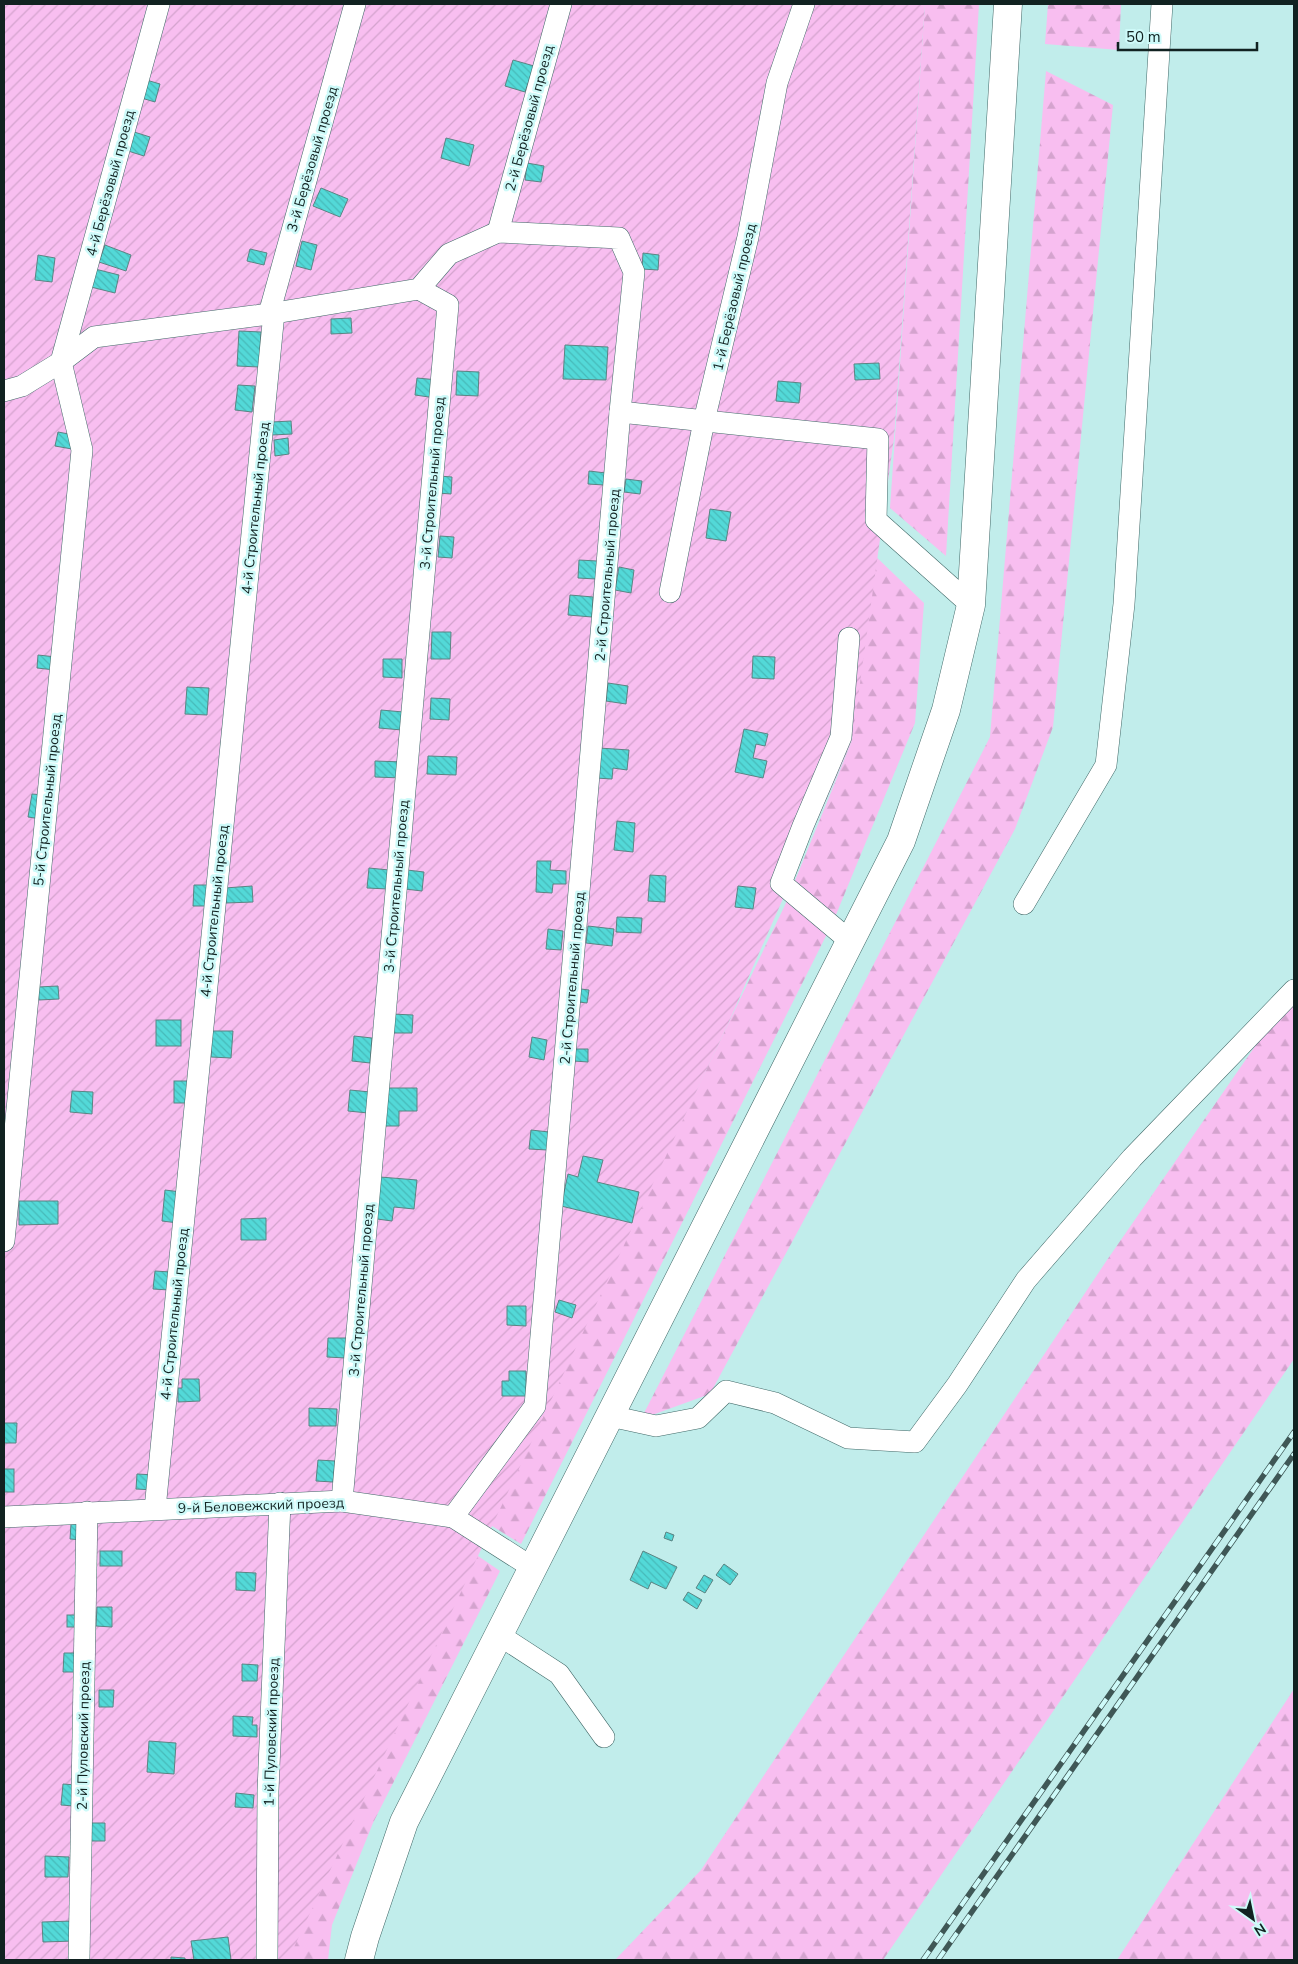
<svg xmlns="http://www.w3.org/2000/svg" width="1298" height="1964" font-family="'Nunito Sans',sans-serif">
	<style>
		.forest { fill: url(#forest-firs) }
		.garden { fill: url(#garden-furrows) }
		.building { fill: url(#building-back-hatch); stroke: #5b8483 }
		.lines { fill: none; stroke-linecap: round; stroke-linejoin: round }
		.minor-casing { stroke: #416968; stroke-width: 22 }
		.major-casing { stroke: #416968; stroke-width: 29 }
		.minor { stroke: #fff; stroke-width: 21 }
		.major { stroke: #fff; stroke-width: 28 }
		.rail-casing { stroke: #3f5756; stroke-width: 5.5 }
		.rail { stroke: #cefaf9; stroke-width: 4; stroke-dasharray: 11; stroke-linecap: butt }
		.labels { text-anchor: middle; stroke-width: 5; stroke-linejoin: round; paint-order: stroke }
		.street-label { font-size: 14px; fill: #112221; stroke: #cefaf9 }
	</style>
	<defs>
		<pattern id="forest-firs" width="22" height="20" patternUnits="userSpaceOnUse" patternTransform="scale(1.25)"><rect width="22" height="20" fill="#f8bef0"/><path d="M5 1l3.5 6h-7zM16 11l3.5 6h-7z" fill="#d4a3ce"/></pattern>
		<pattern id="garden-furrows" width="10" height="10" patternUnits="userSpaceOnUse" patternTransform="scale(1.25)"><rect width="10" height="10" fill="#f8bef0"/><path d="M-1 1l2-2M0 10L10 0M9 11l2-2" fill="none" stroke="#d4a3ce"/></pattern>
		<pattern id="building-back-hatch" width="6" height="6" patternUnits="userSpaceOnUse" patternTransform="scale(1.25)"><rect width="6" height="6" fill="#53d9d8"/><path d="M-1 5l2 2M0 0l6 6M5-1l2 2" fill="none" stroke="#47bab9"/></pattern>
	</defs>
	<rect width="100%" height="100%" fill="#c1edeb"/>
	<!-- forest -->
	<g class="forest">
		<polygon points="925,4 979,4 946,556 890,508"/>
		<polygon points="1048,4 1121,4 1119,50 1045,44"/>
		<polygon points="1046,71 1113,105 1053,727 1015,829 710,1394 641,1419 990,737"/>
		<polygon points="867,548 924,603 915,723 833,922 521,1544 489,1524 785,905 852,741"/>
		<polygon points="1294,990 1294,1359 883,1960 615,1960 701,1870 1107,1260"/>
		<polygon points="437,1528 500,1571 373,1823 332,1925 328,1960 271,1960"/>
		<polygon points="1294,1689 1294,1960 1117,1960"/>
	</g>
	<!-- garden -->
	<polygon class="garden" points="4,4 925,4 894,438 852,741 728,1024 288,1960 4,1960"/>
	<!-- building -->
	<g class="building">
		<polygon points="513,60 534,66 525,92 505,86"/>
		<polygon points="143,79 160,84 155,102 138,97"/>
		<polygon points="131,131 150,137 144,156 125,150"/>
		<polygon points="446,138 474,145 469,166 441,158"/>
		<polygon points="527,163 544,166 541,182 525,180"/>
		<polygon points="321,188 348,199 340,217 313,206"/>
		<polygon points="302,241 317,245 311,270 296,266"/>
		<polygon points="105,245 131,255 126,271 99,262"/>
		<polygon points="250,249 267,253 264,265 247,261"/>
		<polygon points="643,253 659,255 658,270 642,269"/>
		<polygon points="38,255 55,258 52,282 35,280"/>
		<polygon points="95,269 119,275 115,293 91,287"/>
		<polygon points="351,318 352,333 331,334 331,319"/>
		<polygon points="239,331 261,332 259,367 237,366"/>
		<polygon points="565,345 608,347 606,380 563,379"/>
		<polygon points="879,363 880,379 855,380 854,364"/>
		<polygon points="457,371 479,372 478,396 456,395"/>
		<polygon points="417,378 438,380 436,398 415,395"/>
		<polygon points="778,381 801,383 799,403 776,401"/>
		<polygon points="238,385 255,386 252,412 235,410"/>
		<polygon points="291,421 292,434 272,435 272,422"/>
		<polygon points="58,432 74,435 72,449 55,446"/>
		<polygon points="288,438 289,454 275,456 274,440"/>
		<polygon points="589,471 606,473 604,485 588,484"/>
		<polygon points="439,476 452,477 451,494 438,493"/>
		<polygon points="626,479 642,481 640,494 624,492"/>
		<polygon points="710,509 731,512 726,541 706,538"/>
		<polygon points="440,536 454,537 452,558 438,557"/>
		<polygon points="579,560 597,561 596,579 578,578"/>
		<polygon points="619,567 634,570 631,593 615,590"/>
		<polygon points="570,595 593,597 592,617 568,615"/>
		<polygon points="432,632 451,632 450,659 431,659"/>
		<polygon points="38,655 56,657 55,670 37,668"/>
		<polygon points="753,656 775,657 774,679 752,678"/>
		<polygon points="383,659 402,659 402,678 383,677"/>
		<polygon points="608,683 628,686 626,704 606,701"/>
		<polygon points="187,687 209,688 207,715 185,714"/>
		<polygon points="431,698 450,699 449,720 430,719"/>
		<polygon points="381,710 403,712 402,730 379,728"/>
		<polygon points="744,729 768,734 765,746 756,744 753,758 767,761 763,778 735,772"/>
		<polygon points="599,748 629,750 627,770 613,768 612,779 596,778"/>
		<polygon points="428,756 457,757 456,775 427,774"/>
		<polygon points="375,761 403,762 402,778 375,777"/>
		<polygon points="32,794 44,795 41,819 28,817"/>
		<polygon points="617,821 635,823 633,852 614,850"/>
		<polygon points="537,861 551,861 550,870 566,871 566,884 553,884 552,893 536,892"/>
		<polygon points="369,868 389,870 388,889 367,888"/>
		<polygon points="407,870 424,872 422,891 405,889"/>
		<polygon points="650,875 666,876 665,902 648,901"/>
		<polygon points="194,885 210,885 210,906 193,906"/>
		<polygon points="252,886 253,902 226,903 225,888"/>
		<polygon points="738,886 756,888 753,909 735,907"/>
		<polygon points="617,917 642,918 641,933 616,932"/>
		<polygon points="588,926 614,929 612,946 586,943"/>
		<polygon points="548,929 563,931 561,950 546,949"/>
		<polygon points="58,986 59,999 39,1000 38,987"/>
		<polygon points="573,988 589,990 587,1003 571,1001"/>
		<polygon points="392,1014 413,1015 412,1033 392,1033"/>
		<rect x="156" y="1020" width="25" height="26"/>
		<polygon points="212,1031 233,1031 231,1058 211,1057"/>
		<polygon points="354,1036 372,1038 370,1063 352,1061"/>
		<polygon points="532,1037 547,1040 544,1060 529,1057"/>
		<polygon points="574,1049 588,1049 588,1062 574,1061"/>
		<rect x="174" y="1081" width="17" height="22"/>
		<polygon points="383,1088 417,1088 417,1111 399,1111 399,1126 383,1126"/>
		<polygon points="350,1090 370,1092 368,1113 348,1111"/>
		<polygon points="72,1091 93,1092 92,1114 70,1112"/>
		<polygon points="531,1130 549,1132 547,1150 529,1149"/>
		<polygon points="583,1156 603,1160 597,1182 639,1192 632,1223 561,1206 568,1174 578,1177"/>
		<polygon points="380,1177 417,1180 414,1209 394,1207 392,1221 377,1219"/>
		<polygon points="165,1190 181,1192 178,1223 162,1221"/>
		<polygon points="19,1201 58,1201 58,1224 19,1225"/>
		<polygon points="266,1218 266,1240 241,1240 241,1219"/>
		<polygon points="155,1271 170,1272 169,1290 153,1289"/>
		<polygon points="559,1300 576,1305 572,1318 555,1312"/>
		<polygon points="507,1306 526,1306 526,1326 507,1325"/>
		<polygon points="328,1338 346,1338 346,1358 327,1357"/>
		<polygon points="509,1371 526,1371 526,1396 502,1396 502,1381 509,1381"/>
		<polygon points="182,1379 199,1379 200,1401 178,1402 178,1388 182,1388"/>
		<polygon points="309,1408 337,1409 336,1426 309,1426"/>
		<polygon points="4,1423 17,1423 16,1443 4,1443"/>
		<polygon points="318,1460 335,1461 333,1482 316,1481"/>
		<rect x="4" y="1469" width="10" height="23"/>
		<polygon points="137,1474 155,1475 154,1490 136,1489"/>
		<polygon points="71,1524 85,1524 84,1540 70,1539"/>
		<polygon points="666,1532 674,1535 672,1541 664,1538"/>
		<rect x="100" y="1551" width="22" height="15"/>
		<polygon points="643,1551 677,1567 666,1589 651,1582 648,1589 630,1580"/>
		<polygon points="724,1564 738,1574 730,1585 716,1575"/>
		<polygon points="236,1572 256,1573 255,1591 236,1590"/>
		<polygon points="704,1575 713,1580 705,1593 696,1588"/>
		<polygon points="688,1592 702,1600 697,1609 683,1600"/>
		<polygon points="97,1607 112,1607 112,1627 96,1626"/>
		<rect x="67" y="1615" width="13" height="12"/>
		<polygon points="64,1653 81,1653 81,1672 63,1672"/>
		<polygon points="242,1664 258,1665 257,1681 242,1681"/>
		<polygon points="99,1690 114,1690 113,1707 99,1707"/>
		<polygon points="233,1716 253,1717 252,1725 257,1725 257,1737 233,1736"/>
		<polygon points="149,1741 176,1743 174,1774 147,1772"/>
		<polygon points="63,1784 76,1785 74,1806 61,1805"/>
		<polygon points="236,1793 254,1795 253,1808 235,1807"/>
		<polygon points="88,1823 105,1823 105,1841 89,1841"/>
		<polygon points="45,1856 69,1857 68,1877 45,1877"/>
		<polygon points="73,1921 74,1941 43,1942 42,1922"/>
		<polygon points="228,1937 231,1960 194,1960 191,1941"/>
		<polygon points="171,1957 185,1958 185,1960 171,1960"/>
	</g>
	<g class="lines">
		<!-- minor casing -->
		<g class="minor-casing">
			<g id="minor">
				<polyline points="498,232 561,4"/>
				<polyline points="269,314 355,4"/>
				<polyline points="4,391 22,386 61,362 94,337 269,314 419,289 449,254 498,232 619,238 634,272 620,412 878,439 876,520 971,605"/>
				<polyline points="670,592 704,421 748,237 777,83 804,4"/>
				<polyline points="849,638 841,737 803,826 781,883 850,941"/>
				<polyline points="1024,904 1106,765 1124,604 1162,4"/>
				<polyline points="4,1241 82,450 61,362 159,4"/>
				<polyline points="610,1416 656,1426 698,1418 726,1391 775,1403 848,1438 915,1442 957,1385 1026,1280 1132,1158 1294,990"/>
				<polyline points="342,1501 448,305 419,289"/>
				<polyline points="155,1509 274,313"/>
				<polyline points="4,1517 342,1501 453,1517 533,1568"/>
				<polyline points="453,1517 535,1406 620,412"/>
				<polyline points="499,1635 559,1674 604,1737"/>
				<polyline points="79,1960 87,1512"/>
				<polyline points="267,1960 268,1791 280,1503"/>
			</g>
		</g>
		<!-- major casing -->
		<g class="major-casing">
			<polyline id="major" points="359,1960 365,1937 404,1822 901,841 946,710 971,605 1008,4"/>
		</g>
		<!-- minor -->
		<use href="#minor" class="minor"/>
		<!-- major -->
		<use href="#major" class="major"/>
		<!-- rail casing -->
		<g class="rail-casing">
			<g id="rail">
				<polyline points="923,1960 1294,1432"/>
				<polyline points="938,1960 1294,1454"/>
			</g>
		</g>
		<!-- rail -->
		<use href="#rail" class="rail"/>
	</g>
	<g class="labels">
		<!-- street labels -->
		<g class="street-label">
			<text transform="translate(529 118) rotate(-75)" y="5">2-й Берёзовый проезд</text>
			<text transform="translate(312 159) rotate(-74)" y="5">3-й Берёзовый проезд</text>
			<text transform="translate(110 183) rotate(-75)" y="5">4-й Берёзовый проезд</text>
			<text transform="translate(734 297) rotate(-77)" y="5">1-й Берёзовый проезд</text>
			<text transform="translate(432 483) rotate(-85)" y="5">3-й Строительный проезд</text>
			<text transform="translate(255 508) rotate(-84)" y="5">4-й Строительный проезд</text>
			<text transform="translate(607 575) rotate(-85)" y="5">2-й Строительный проезд</text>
			<text transform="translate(47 800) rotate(-84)" y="5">5-й Строительный проезд</text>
			<text transform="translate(396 886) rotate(-85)" y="5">3-й Строительный проезд</text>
			<text transform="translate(214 911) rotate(-84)" y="5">4-й Строительный проезд</text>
			<text transform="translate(572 978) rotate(-85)" y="5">2-й Строительный проезд</text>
			<text transform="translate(361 1290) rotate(-85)" y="5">3-й Строительный проезд</text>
			<text transform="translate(174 1314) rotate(-84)" y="5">4-й Строительный проезд</text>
			<text transform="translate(261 1505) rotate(-2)" y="5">9-й Беловежский проезд</text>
			<text transform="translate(271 1732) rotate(-88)" y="5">1-й Пуловский проезд</text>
			<text transform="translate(83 1736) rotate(-89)" y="5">2-й Пуловский проезд</text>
		</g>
	</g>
	<!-- border -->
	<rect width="1298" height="1964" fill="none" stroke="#112221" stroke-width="10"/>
	<!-- north arrow -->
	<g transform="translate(1253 1919) rotate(147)" stroke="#cefaf9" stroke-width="4" paint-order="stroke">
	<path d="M0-4L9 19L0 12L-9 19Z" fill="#112221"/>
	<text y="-8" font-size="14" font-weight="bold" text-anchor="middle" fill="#112221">N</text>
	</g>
	<!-- scale -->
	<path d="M1118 42v8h139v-8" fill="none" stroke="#112221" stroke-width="2.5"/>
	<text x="1126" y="42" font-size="15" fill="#112221" stroke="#cefaf9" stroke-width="4" paint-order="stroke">50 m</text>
</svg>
